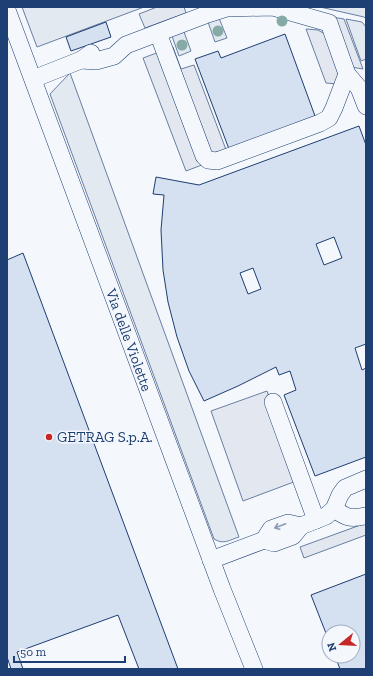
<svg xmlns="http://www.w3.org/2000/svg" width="373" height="676" font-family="'Zilla Slab',serif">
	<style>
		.green { fill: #e3e9f0; stroke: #687fa3 }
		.parking { fill: #e3e8f0; stroke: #687fa3 }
		.building { fill: #d5e0f0; stroke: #1d3f73; fill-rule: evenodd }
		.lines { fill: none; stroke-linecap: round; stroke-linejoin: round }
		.minor-casing { stroke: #1d3f73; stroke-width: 18 }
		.minor { stroke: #f4f7fb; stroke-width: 17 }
		.tree { fill: #86aba6 }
		.oneway { stroke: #889bb7 }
		.poi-dot { fill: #c62828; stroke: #f4f7fb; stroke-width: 1.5 }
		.labels { text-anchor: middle; stroke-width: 3; stroke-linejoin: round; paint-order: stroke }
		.street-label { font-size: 15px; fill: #1d3f73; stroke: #f4f7fb }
		.poi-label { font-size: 15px; fill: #1d3f73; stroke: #f4f7fb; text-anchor: start }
	</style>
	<rect width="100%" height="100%" fill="#f4f7fb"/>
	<!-- green -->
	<g class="green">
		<polygon points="22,7 144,7 37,47"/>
		<polygon points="320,7 366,7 366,19 364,17"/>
		<polygon points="219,18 227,38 215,42 208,22"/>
		<polygon points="346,19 362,22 366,27 366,59 361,61"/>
		<polygon points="184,32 191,51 179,56 172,36"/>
		<path d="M70,73L239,537C229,540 224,545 214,539L50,94Z"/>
	</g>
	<!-- parking -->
	<g class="parking">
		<polygon points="157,7 184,7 186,13 145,28 139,14"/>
		<polygon points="332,17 344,19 363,69 351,67"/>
		<polygon points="306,29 318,30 325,34 341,71 338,84 326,83"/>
		<polygon points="173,47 181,69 194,65 228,155 186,171 143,58"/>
		<polygon points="267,391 299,480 243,501 211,411"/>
		<polygon points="366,523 366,535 304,558 300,547"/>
	</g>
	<!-- building -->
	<g class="building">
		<polygon points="106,22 111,37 71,51 66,37"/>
		<polygon points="285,34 315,116 229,149 195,59 218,51 221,58"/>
		<path d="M359,126L366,145V344L355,348L362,370L366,368V457L315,476L284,395L296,390L290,371L279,375L276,367L238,386L204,401L189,371L177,337L168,302L163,270L161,230L164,195L153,194L156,177L199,185ZM334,237L342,258L324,265L316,244ZM253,268L261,289L248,294L240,273Z"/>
		<polygon points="23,253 178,669 139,669 118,615 17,652 23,669 11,669 7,657 7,260"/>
		<polygon points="366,574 366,669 340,669 335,656 353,656 353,632 329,632 329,641 311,595"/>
	</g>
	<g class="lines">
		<!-- minor casing -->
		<g class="minor-casing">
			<g id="minor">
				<polyline points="7,10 222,589 254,669"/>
				<polyline points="158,33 204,156 208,160 217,161 320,123 329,118 334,108 347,74"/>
				<polyline points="81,60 96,61 114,56 126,45 205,15 227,8 273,7 329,23 347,74 359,88 366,106"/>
				<polyline points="33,79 81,60 91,53"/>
				<polyline points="273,402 316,520"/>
				<path d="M334,509C347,518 350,519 365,516"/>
				<polyline points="264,540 274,543 293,536 301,526 326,516 334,509 340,495 345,488 366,479"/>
				<polyline points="211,560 264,540 271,529 288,523 301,526"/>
			</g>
		</g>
		<!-- minor -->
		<use href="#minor" class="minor"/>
	</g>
	<!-- trees -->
	<g class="tree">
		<circle cx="282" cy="21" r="5.5"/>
		<circle cx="218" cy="31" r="5.5"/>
		<circle cx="182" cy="45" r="5.5"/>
	</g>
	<!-- one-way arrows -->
	<defs><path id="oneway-shaft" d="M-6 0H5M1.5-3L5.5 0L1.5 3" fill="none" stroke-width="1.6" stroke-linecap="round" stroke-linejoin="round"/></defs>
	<use class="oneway" href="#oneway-shaft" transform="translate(280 526) rotate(159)"/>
	<!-- markers -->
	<circle class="poi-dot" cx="49" cy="437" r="4"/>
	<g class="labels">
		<!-- street labels -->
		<g class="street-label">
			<text transform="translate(129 340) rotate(70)" y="5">Via delle Violette</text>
		</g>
		<!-- poi labels -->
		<g class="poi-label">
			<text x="57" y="442">GETRAG S.p.A.</text>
		</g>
	</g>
	<!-- border -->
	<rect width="373" height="676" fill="none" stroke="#1d3f73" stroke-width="16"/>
	<!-- north arrow -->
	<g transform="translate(341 644) rotate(252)"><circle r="19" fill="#f4f7fb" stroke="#9eadc5"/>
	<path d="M0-3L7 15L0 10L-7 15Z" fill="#c62828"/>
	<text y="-6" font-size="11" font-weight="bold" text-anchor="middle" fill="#1d3f73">N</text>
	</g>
	<!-- scale -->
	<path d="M14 656v6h111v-6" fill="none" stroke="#1d3f73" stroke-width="2"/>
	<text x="20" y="656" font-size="12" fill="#1d3f73" stroke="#f4f7fb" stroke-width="3" paint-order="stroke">50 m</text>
</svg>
